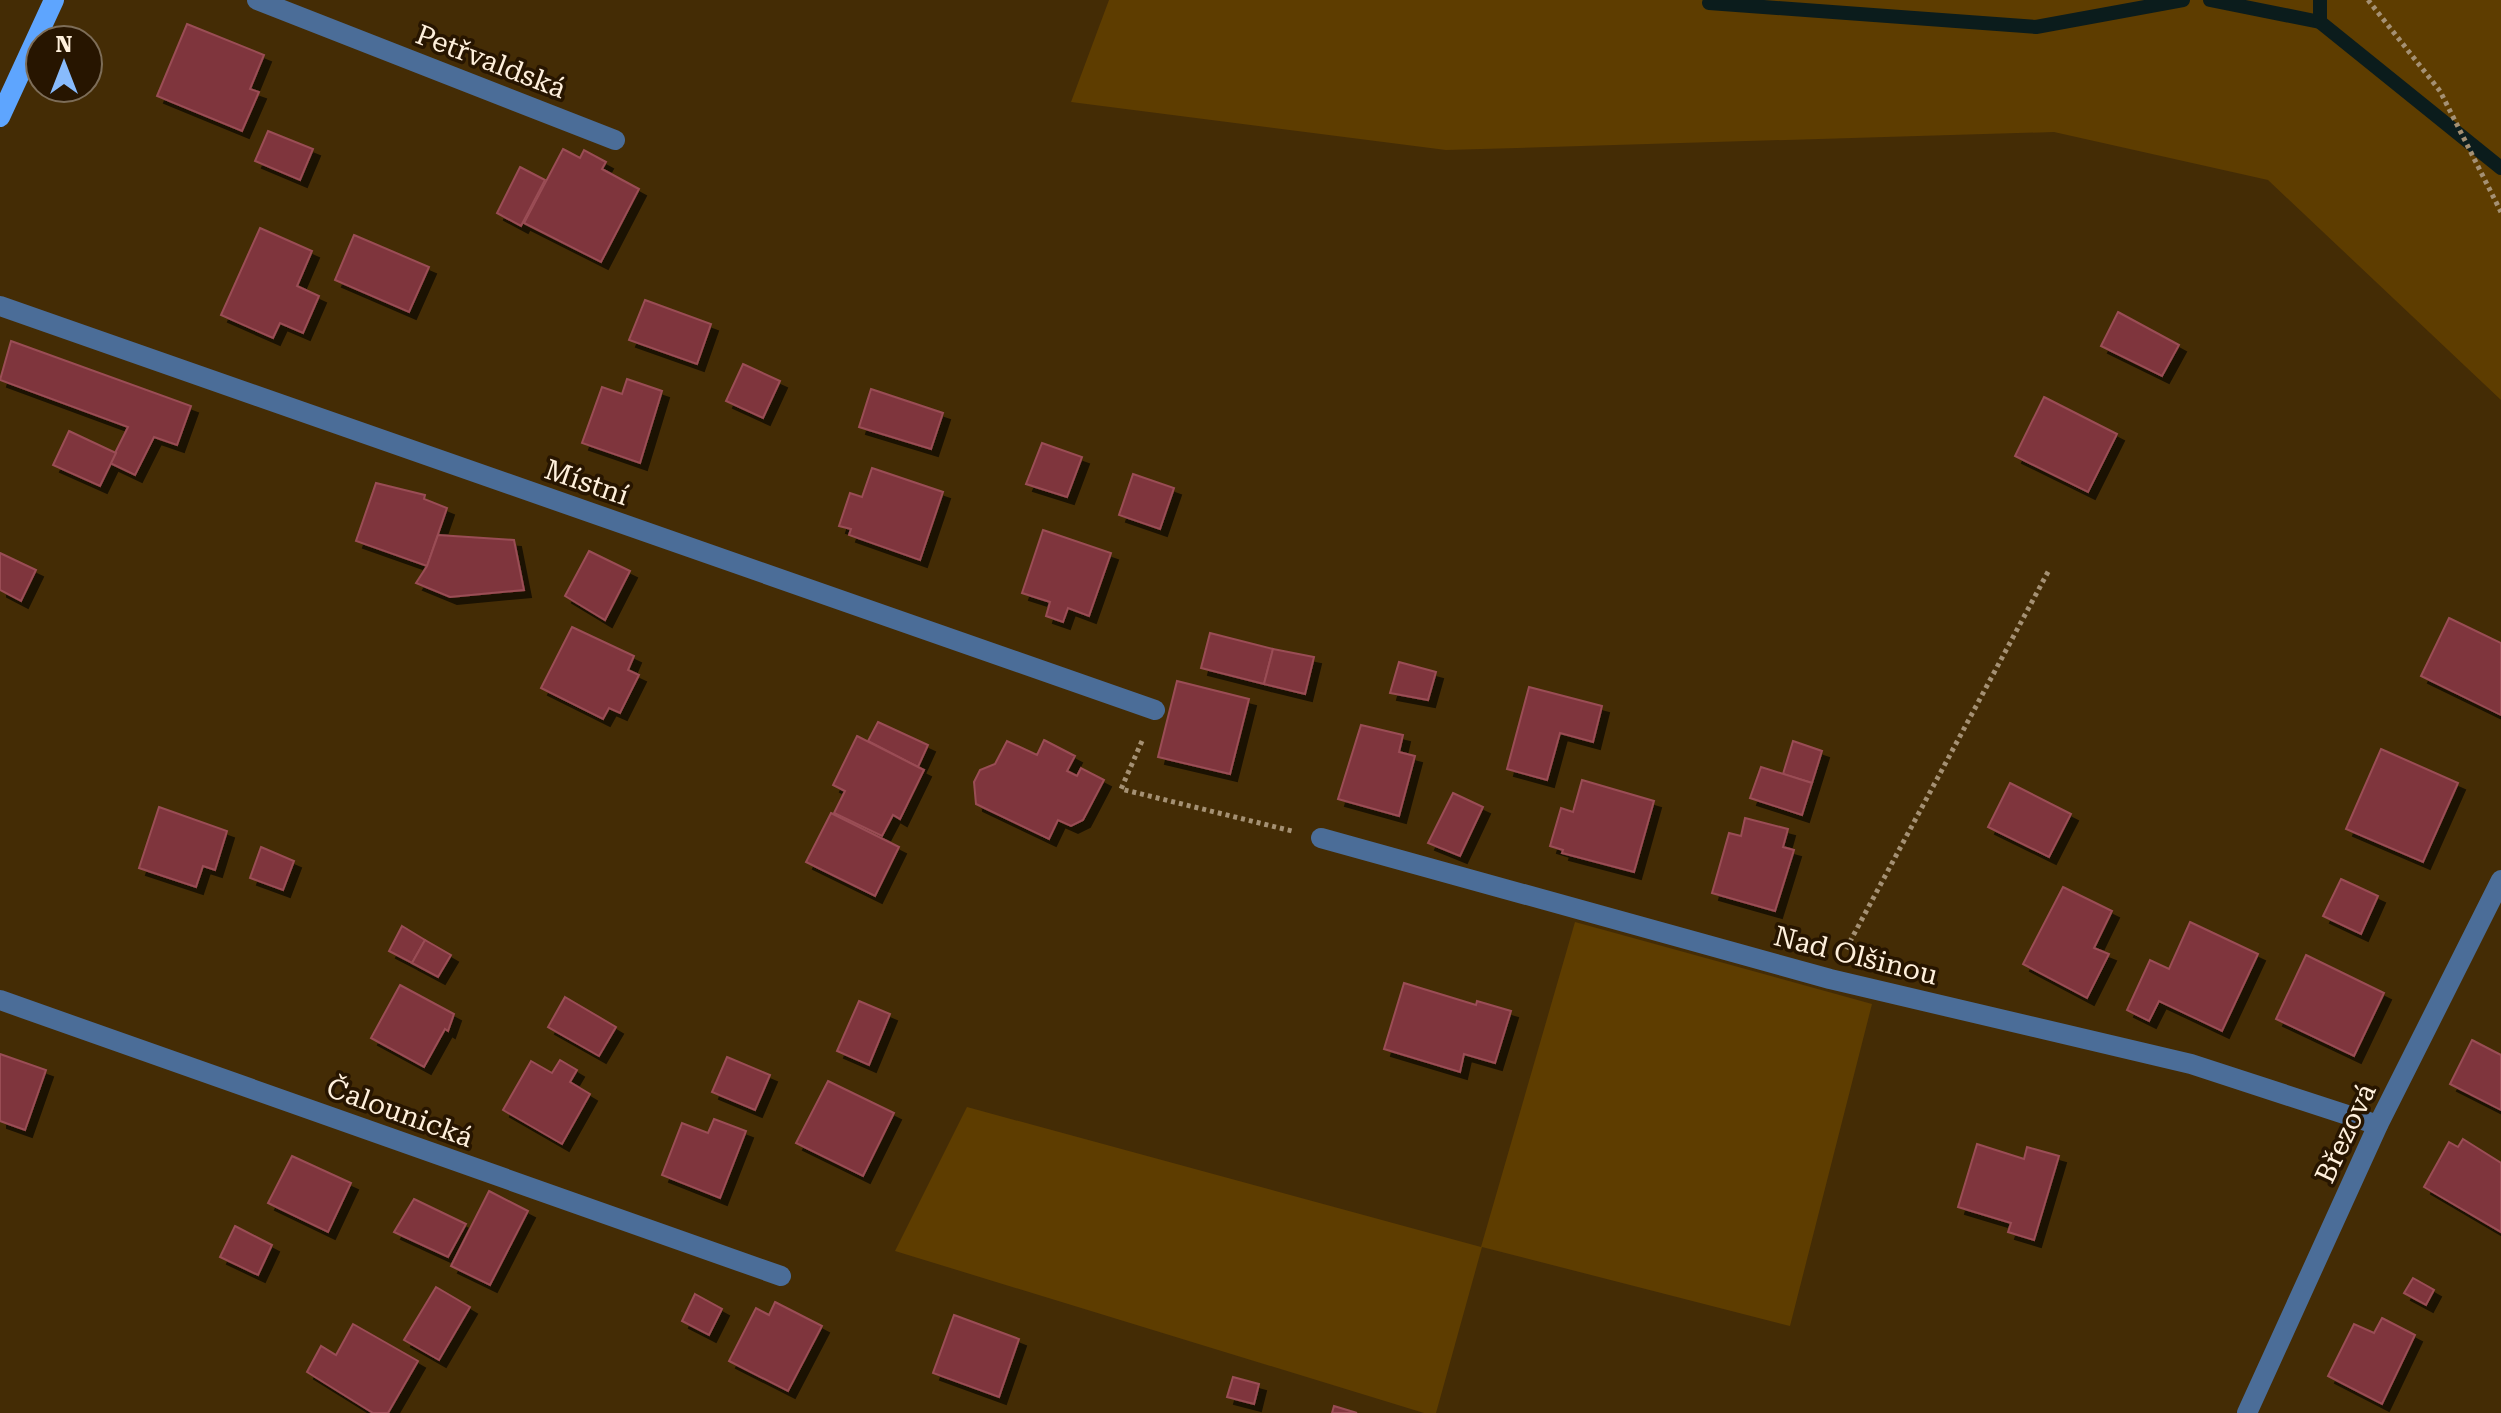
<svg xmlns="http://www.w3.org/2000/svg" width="2501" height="1413" font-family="'Roboto Serif',serif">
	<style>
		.green { fill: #5e3d00 }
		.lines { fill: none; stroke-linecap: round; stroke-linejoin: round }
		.stream { stroke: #0b1c1c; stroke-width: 14 }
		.building { fill: #7f353e; stroke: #9a4d55; stroke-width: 2; filter: url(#shadow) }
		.path { stroke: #a59174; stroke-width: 5; stroke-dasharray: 4 4; stroke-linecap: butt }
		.minor { stroke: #4b6d98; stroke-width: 20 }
		.major { stroke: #5ea5fe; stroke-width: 20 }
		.labels { text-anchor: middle; stroke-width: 7; stroke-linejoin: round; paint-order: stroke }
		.street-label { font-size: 28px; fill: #fff0dc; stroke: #271500 }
	</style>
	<defs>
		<filter id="shadow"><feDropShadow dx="7" dy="7" stdDeviation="0" flood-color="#0009"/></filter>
	</defs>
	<rect width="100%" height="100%" fill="#442c05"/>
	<!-- green -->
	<g class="green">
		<polygon points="1109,0 2501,0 2501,400 2268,180 2054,132 1446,150 1071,102"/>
		<polygon points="1575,922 1872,1004 1790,1326 1482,1247 1436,1413 1424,1413 895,1251 967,1107 1481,1247"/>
	</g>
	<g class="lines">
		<!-- stream -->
		<g class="stream">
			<polyline points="2210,0 2320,22"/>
			<polyline points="2320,0 2320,22 2501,168"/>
			<polyline points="1709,3 2036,27 2183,0"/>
		</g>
	</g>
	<!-- building -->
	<g class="building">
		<polygon points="187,24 264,55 250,89 259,92 242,131 157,96"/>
		<polygon points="268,131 313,149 300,180 255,161"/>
		<polygon points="563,149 580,158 584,150 606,162 602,169 639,189 601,262 524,223"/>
		<polygon points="520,167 545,180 521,226 497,213"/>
		<polygon points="260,228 312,251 297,286 319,296 303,333 280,323 273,338 221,315"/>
		<polygon points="354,235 429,267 409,312 335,280"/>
		<polygon points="645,300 711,324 697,364 629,340"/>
		<polygon points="2118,312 2179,345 2162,376 2101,346"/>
		<polygon points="11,341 191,406 177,445 154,437 135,475 110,463 128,427 0,380"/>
		<polygon points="743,364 780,381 763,418 726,401"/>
		<polygon points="627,379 662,391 640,463 582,443 602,387 622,394"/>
		<polygon points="871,389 943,413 931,449 859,427"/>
		<polygon points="2044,397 2117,434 2088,492 2015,456"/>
		<polygon points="69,431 116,453 100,486 53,465"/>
		<polygon points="1042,443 1082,457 1067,497 1026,484"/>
		<polygon points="872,468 943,492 920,560 849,535 851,529 839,526 850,493 862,497"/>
		<polygon points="1133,474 1174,488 1160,529 1119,515"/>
		<polygon points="376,483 425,495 424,499 447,508 427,566 356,541"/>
		<polygon points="1043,530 1111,553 1089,616 1068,608 1063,622 1046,616 1050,602 1022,593"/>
		<polygon points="438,535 514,540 524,590 450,597 416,583 427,566"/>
		<polygon points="589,551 630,571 605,620 565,596"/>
		<polygon points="0,553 36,570 21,601 0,590"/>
		<polygon points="2449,618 2501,643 2501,715 2421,676"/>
		<polygon points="572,627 634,656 628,670 639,675 620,713 609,708 603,719 541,688"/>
		<polygon points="1210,633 1273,649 1264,684 1201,668"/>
		<polygon points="1273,649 1314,657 1305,694 1264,684"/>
		<polygon points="1399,662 1436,672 1428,700 1390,693"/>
		<polygon points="1177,681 1249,699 1230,774 1158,757"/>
		<polygon points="1529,687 1602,706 1593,742 1560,733 1547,780 1507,769"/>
		<polygon points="878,722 928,745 918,767 868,741"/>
		<polygon points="1361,725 1403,735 1399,752 1415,756 1399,816 1338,799"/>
		<polygon points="857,736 924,770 900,819 893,815 882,836 834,813 845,791 833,785"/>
		<polygon points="1044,740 1075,756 1067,771 1077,776 1081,768 1104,780 1083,820 1071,826 1058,820 1049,839 976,804 974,782 980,770 995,764 1007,741 1037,755"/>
		<polygon points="1793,741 1822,751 1812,783 1783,774"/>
		<polygon points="2381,749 2458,783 2423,862 2346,829"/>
		<polygon points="1761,767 1812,783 1802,815 1750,798"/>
		<polygon points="1582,780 1654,801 1634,872 1562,853 1563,850 1550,846 1561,808 1573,812"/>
		<polygon points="2010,783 2071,814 2049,857 1988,827"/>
		<polygon points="1453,793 1483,807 1460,856 1428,843"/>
		<polygon points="159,807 227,831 215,870 203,866 196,887 139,868"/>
		<polygon points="831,813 899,847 875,896 806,862"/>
		<polygon points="1745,818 1788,829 1783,847 1794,850 1775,911 1712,893 1729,833 1741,836"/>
		<polygon points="261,847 294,861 283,890 250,878"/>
		<polygon points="2341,879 2378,896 2361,934 2323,916"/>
		<polygon points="2063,887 2112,911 2094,948 2109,954 2087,998 2023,964"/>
		<polygon points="2190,922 2258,954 2222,1031 2159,1001 2149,1021 2127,1010 2150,960 2169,969"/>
		<polygon points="402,926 425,940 412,963 389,951"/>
		<polygon points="425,940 451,955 438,977 412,963"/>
		<polygon points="2306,955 2384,993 2354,1056 2276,1019"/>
		<polygon points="1404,983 1476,1005 1477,1001 1511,1011 1495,1063 1464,1054 1460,1072 1384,1049"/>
		<polygon points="400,985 454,1014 448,1031 445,1029 424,1067 371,1038"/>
		<polygon points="565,997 616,1027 599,1056 548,1027"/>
		<polygon points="859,1001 890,1014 869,1065 837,1051"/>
		<polygon points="2472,1040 2501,1055 2501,1110 2450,1084"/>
		<polygon points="0,1054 46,1070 25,1130 0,1121"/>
		<polygon points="727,1057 770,1075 755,1110 712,1092"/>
		<polygon points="560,1060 577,1070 570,1082 590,1094 562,1144 503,1110 531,1061 552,1073"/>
		<polygon points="828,1081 894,1113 863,1176 796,1143"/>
		<polygon points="714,1119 746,1131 720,1198 662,1175 682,1123 708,1133"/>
		<polygon points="2463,1139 2501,1163 2501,1232 2424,1187 2449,1142 2458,1147"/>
		<polygon points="1977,1144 2024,1159 2027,1147 2059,1156 2034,1240 2008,1232 2011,1223 1958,1207"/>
		<polygon points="292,1156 351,1183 328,1232 268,1203"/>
		<polygon points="489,1191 528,1211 490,1285 451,1266"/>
		<polygon points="414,1199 466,1224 448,1257 394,1232"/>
		<polygon points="235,1226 272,1245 258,1275 220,1257"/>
		<polygon points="2413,1278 2434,1290 2426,1305 2404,1293"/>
		<polygon points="436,1287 470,1307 439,1360 404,1340"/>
		<polygon points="695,1294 722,1309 709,1335 682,1321"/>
		<polygon points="775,1302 822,1326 788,1391 729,1361 756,1308 769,1315"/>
		<polygon points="954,1315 1019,1339 999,1397 933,1373"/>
		<polygon points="2382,1318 2415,1335 2382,1404 2328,1376 2354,1324 2374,1333"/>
		<polygon points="353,1324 418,1361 388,1413 373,1413 307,1372 321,1346 336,1355"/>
		<polygon points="1233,1377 1259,1384 1254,1404 1227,1397"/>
		<polygon points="1334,1406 1357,1413 1332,1413"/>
	</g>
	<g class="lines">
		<!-- path -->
		<g class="path">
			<polyline points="2368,0 2440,91 2501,212"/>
			<polyline points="1142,741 1121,789 1292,831"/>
			<polyline points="1846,949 2049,570"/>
		</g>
		<!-- minor -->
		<g class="minor">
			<polyline points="257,0 615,140"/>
			<polyline points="0,306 1155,710"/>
			<polyline points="1321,838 1830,979 2191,1064 2378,1125"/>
			<polyline points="0,1000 781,1276"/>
			<polyline points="2247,1413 2378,1125 2501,880"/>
		</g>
		<!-- major -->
		<polyline class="major" points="0,117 54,0"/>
	</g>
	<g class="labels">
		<!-- street labels -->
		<g class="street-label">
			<text transform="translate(491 61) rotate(21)" y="10">Petřvaldská</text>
			<text transform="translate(587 482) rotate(19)" y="10">Místní</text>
			<text transform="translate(1856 955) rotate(14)" y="10">Nad Olšinou</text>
			<text transform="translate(400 1112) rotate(20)" y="10">Čalounická</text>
			<text transform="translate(2345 1133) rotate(-65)" y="10">Březová</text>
		</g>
	</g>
	<!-- north arrow -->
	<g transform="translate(64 64)"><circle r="38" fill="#271500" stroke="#7d6d58" stroke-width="2"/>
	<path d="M0-6L14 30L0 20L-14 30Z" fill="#88bbfc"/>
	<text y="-12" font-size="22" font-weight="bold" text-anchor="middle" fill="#fff0dc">N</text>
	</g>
</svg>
